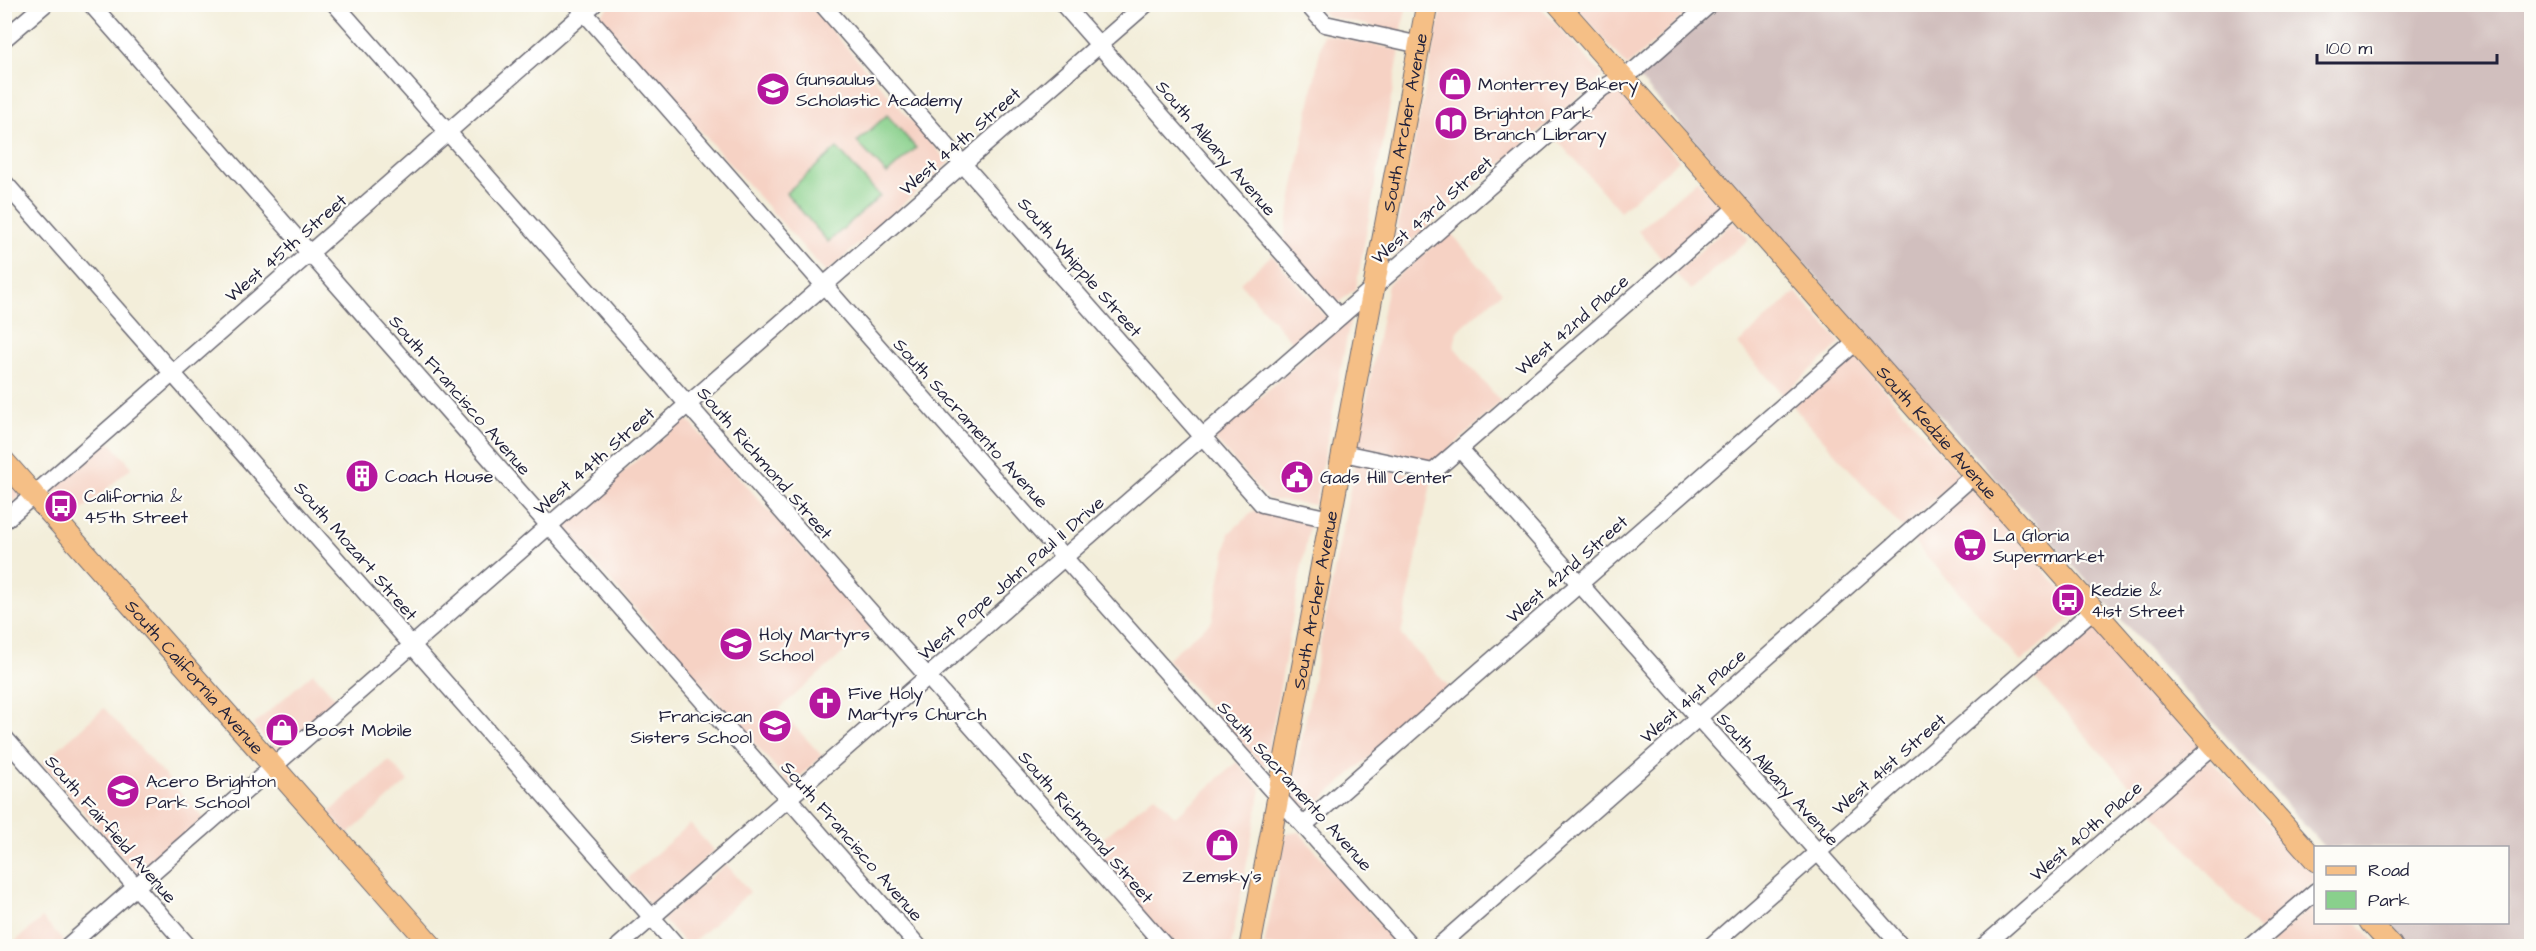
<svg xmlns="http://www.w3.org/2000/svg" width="2536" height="951" font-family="'Architects Daughter',sans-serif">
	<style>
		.built { fill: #f6d2c4 }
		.industrial { fill: #d1bfbe }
		.green { fill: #89d08c; stroke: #567964; stroke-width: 1.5 }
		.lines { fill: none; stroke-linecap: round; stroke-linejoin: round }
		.minor-casing { stroke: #6b6973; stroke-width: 19 }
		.major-casing { stroke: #6b6973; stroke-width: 23 }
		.minor { stroke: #fff; stroke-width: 16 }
		.major { stroke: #f5bf86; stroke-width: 21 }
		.labels { text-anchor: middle; stroke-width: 4.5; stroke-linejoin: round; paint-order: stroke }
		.poi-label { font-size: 18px; fill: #22223b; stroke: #fdfcf7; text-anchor: start }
		.street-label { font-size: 18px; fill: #22223b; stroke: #fdfcf7 }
	</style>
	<rect width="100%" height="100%" fill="#fdfcf7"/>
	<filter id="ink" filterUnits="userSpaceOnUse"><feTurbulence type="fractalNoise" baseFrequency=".0167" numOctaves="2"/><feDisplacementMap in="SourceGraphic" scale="12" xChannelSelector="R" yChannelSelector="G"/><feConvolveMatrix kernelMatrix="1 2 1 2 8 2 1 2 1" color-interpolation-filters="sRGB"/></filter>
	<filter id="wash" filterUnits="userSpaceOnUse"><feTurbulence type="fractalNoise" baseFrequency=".008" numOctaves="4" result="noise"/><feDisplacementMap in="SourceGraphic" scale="24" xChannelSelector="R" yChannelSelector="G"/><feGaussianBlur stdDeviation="1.35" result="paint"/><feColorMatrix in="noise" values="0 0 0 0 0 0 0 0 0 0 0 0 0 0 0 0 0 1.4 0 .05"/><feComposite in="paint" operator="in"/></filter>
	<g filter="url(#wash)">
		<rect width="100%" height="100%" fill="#f3eeda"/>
		<!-- built -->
		<g class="built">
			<polygon points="611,5 809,5 949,163 826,273 599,16"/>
			<polygon points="1316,5 1407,5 1401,33 1326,16"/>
			<polygon points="1442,5 1539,5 1603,76 1391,258"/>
			<polygon points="1574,5 1681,5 1688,12 1627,66"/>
			<polygon points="1323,34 1400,50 1356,288 1337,304 1283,245"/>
			<polygon points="1615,88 1679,160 1620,211 1556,139"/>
			<polygon points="1697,180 1723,209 1663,260 1638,231"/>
			<polygon points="1734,221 1749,239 1690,290 1675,273"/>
			<polygon points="1450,232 1502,292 1457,331 1454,347 1501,402 1434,463 1358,446 1388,284"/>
			<polygon points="1272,255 1327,318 1295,345 1240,283"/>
			<polygon points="1796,292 1841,343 1783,395 1738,344"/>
			<polygon points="1351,316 1315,505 1267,499 1214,438"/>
			<polygon points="1853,354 1961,476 1902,528 1793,406"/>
			<polygon points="686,418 873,627 779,709 822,756 791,785 561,525"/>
			<polygon points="108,440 132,467 72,519 49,492"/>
			<polygon points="1355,463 1432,478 1401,635 1449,687 1314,806 1305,807 1300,806 1291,795"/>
			<polygon points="4,477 21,495 4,510"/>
			<polygon points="1972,488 2080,611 2021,662 1913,541"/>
			<polygon points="1255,510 1310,522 1265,769 1167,659 1212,621 1229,533"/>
			<polygon points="2092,624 2199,745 2140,797 2033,676"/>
			<polygon points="313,673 337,700 277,753 253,725"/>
			<polygon points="104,708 204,819 139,876 42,763"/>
			<polygon points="2209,758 2315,876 2315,881 2259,931 2151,809"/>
			<polygon points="389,760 408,781 348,834 329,813"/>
			<polygon points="1237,762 1261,789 1231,946 1199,946 1168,940 1089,850 1155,795 1175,817"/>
			<polygon points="690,824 714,851 652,907 628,878"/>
			<polygon points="1299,832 1399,946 1264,946 1286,834"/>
			<polygon points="726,864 750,892 688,946 662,919"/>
			<polygon points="2315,903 2316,922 2358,923 2379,946 2273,946 2270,943"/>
			<polygon points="42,918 64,942 59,946 10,946"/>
		</g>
		<!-- industrial -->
		<polygon class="industrial" points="1721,5 2531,5 2531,946 2413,946 2391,923 2508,922 2508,848 2324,847 1638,77"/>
		<!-- green -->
		<g class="green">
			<polygon points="887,115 916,148 887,174 857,142"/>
			<polygon points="837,148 880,196 828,242 786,193"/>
		</g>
	</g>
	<g filter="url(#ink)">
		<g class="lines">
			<!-- minor casing -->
			<g class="minor-casing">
				<g id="minor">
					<polyline points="91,4 918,946"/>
					<polyline points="335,4 1165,946"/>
					<polyline points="577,4 1003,489 1411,946"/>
					<polyline points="822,4 1262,504 1330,519"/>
					<polyline points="1063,4 1339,317"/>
					<polyline points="1307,4 1325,24 1420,45"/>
					<polyline points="4,39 45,4"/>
					<polyline points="4,182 677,946"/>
					<polyline points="1460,449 1901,946"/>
					<polyline points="1343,453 1433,472 1737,207"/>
					<polyline points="4,521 594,4"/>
					<polyline points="4,737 188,946"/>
					<polyline points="1304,825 1856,342"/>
					<polyline points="68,946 1146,4"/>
					<polyline points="619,946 1602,88 1636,69 1710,4"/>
					<polyline points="1439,946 1974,475"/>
					<polyline points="1711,946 2093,610"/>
					<polyline points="1984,946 2213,746"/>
					<polyline points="2252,946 2316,891"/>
				</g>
			</g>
			<!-- major casing -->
			<g class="major-casing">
				<g id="major">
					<path id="s1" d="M1558,4L2316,861"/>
					<path id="s2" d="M4,461L432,946"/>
					<polyline points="2370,922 2392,946"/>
					<path id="s3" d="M1250,946L1427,4"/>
				</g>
			</g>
			<!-- minor -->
			<use href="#minor" class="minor"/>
			<!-- major -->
			<use href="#major" class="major"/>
		</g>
	</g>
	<!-- icons -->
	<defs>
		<g id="shop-disc" transform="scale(1.725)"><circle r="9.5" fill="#b5179e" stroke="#fdfcf7"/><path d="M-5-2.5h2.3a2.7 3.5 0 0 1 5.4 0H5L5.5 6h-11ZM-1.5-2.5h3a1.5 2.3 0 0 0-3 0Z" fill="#fff"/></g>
		<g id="school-disc" transform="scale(1.725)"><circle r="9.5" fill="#b5179e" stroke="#fdfcf7"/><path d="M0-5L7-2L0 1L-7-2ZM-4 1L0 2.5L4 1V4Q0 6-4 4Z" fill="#fff"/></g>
		<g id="library-disc" transform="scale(1.725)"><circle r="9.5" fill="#b5179e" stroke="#fdfcf7"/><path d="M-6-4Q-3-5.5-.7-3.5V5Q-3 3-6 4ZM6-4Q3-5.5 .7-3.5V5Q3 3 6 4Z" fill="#fff"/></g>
		<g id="building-disc" transform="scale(1.725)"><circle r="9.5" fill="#b5179e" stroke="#fdfcf7"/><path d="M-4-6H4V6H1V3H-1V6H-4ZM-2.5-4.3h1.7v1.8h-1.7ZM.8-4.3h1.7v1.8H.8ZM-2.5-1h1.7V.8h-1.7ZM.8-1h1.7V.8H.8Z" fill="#fff"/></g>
		<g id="civic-disc" transform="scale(1.725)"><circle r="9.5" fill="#b5179e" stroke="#fdfcf7"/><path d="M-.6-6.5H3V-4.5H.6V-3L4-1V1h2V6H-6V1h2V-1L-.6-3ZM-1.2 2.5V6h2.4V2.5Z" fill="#fff"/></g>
		<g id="bus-disc" transform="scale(1.725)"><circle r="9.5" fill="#b5179e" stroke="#fdfcf7"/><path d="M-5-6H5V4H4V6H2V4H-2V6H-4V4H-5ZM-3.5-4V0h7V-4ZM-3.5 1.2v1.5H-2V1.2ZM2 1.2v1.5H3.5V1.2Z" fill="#fff"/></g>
		<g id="supermarket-disc" transform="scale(1.725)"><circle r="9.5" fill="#b5179e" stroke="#fdfcf7"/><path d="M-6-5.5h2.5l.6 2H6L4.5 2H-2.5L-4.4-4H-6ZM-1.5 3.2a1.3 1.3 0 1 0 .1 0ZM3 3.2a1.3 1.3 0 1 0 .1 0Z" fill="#fff"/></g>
		<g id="church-disc" transform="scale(1.725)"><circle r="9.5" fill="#b5179e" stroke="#fdfcf7"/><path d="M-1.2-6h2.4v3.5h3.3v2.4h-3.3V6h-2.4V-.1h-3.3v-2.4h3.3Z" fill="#fff"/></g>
	</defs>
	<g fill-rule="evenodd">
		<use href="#shop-disc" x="1455" y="84"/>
		<use href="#school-disc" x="773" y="89"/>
		<use href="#library-disc" x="1451" y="123"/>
		<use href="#building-disc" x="362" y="476"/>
		<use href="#civic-disc" x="1297" y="477"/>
		<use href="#bus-disc" x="61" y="506"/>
		<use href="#supermarket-disc" x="1970" y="545"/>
		<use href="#bus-disc" x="2068" y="600"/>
		<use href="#school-disc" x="736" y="644"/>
		<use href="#church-disc" x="825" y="703"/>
		<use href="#school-disc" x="775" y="726"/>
		<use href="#shop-disc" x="282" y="730"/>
		<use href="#school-disc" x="123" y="791"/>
		<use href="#shop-disc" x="1222" y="845"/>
	</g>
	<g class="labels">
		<!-- poi labels -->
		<g class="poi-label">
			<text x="796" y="85">Gunsaulus<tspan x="796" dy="21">Scholastic Academy</tspan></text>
			<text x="1478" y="90">Monterrey Bakery</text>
			<text x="1474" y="119">Brighton Park<tspan x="1474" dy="21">Branch Library</tspan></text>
			<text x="385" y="482">Coach House</text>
			<text x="1320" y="483">Gads Hill Center</text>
			<text x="84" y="502">California &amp;<tspan x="84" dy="21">45th Street</tspan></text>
			<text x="1993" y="541">La Gloria<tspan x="1993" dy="21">Supermarket</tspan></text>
			<text x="2091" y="596">Kedzie &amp;<tspan x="2091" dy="21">41st Street</tspan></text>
			<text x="759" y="640">Holy Martyrs<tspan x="759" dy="21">School</tspan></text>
			<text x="848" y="699">Five Holy<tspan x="848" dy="21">Martyrs Church</tspan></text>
			<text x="752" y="722" text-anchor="end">Franciscan<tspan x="752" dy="21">Sisters School</tspan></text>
			<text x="305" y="736">Boost Mobile</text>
			<text x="146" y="787">Acero Brighton<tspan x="146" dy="21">Park School</tspan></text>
			<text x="1222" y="882" text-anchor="middle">Zemsky's</text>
		</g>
		<!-- street labels -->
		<g class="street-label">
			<text dy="6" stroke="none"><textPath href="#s3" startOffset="838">South Archer Avenue</textPath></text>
			<text transform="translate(960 141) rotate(-41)" y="6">West 44th Street</text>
			<text transform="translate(1216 148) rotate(49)" y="6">South Albany Avenue</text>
			<text transform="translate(1432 210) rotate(-41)" y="6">West 43rd Street</text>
			<text transform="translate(286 248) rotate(-41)" y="6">West 45th Street</text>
			<text transform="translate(1080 267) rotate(49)" y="6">South Whipple Street</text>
			<text transform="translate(1572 325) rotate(-41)" y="6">West 42nd Place</text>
			<text transform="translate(460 395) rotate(49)" y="6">South Francisco Avenue</text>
			<text transform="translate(971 423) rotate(48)" y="6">South Sacramento Avenue</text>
			<text dy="6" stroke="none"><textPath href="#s1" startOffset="572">South Kedzie Avenue</textPath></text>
			<text transform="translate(594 461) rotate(-41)" y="6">West 44th Street</text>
			<text transform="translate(765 463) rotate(49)" y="6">South Richmond Street</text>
			<text transform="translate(356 551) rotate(49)" y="6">South Mozart Street</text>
			<text transform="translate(1567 569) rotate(-41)" y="6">West 42nd Street</text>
			<text transform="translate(1011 578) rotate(-41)" y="6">West Pope John Paul II Drive</text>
			<text dy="6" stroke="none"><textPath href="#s3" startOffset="352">South Archer Avenue</textPath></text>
			<text dy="6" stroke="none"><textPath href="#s2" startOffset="288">South California Avenue</textPath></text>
			<text transform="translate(1693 696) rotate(-41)" y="6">West 41st Place</text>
			<text transform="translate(1889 764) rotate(-41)" y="6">West 41st Street</text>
			<text transform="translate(1778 779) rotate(48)" y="6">South Albany Avenue</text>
			<text transform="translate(1295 786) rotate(48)" y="6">South Sacramento Avenue</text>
			<text transform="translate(1086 827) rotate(49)" y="6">South Richmond Street</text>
			<text transform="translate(111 829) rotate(49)" y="6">South Fairfield Avenue</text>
			<text transform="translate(2086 831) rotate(-41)" y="6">West 40th Place</text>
			<text transform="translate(852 841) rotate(49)" y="6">South Francisco Avenue</text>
		</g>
	</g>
	<!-- margin -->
	<rect width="2536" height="951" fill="none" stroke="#fdfcf7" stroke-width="24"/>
	<!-- legend -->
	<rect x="2314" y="846" width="195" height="78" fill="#fdfcf7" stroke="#a5a5ac" stroke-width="1.5"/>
	<rect x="2326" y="866" width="30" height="9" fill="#f5bf86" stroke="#a5a5ac" stroke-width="1.5"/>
	<text x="2368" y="876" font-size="18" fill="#22223b">Road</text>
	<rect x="2326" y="891" width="30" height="18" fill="#89d08c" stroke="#a5a5ac" stroke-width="1.5"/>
	<text x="2368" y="906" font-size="18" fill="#22223b">Park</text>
	<!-- scale -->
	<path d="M2317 54v9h180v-9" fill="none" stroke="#22223b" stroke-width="3"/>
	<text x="2326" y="54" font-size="18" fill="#22223b" stroke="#fdfcf7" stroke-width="4.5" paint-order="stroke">100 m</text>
</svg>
